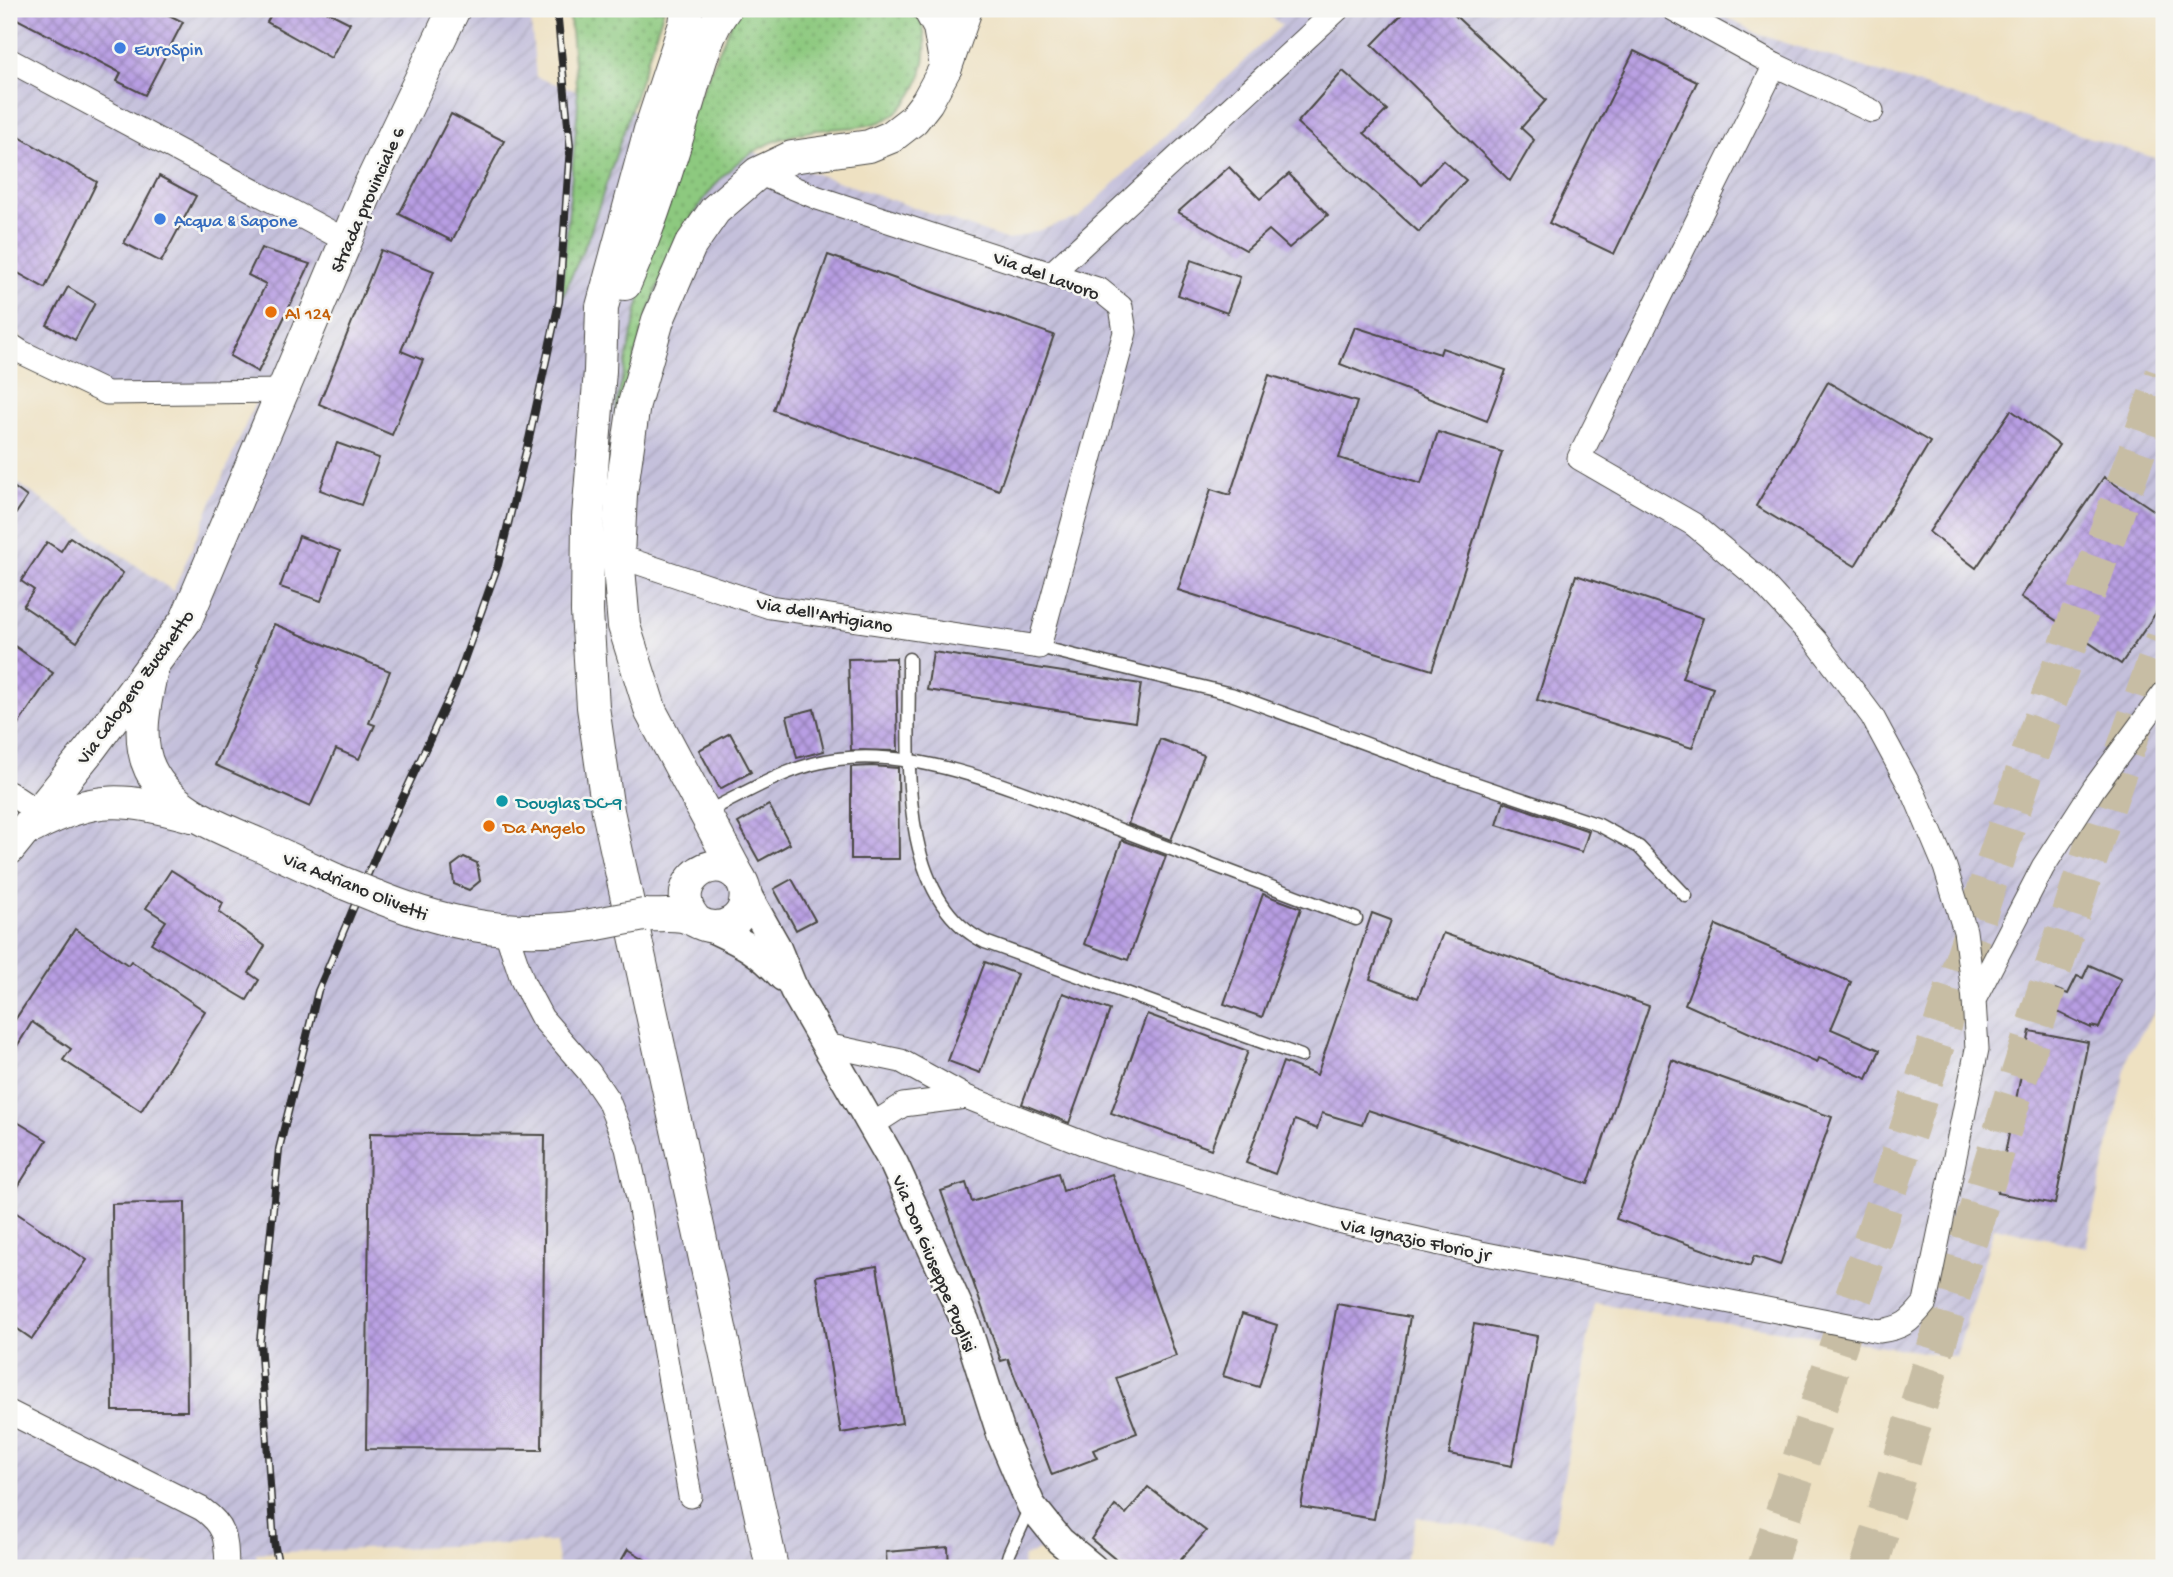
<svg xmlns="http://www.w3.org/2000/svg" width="2173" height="1577" font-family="'Gochi Hand',sans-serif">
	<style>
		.industrial { fill: url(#industrial-furrows) }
		.grass { fill: url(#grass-dots); stroke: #5c7a55; stroke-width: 2 }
		.building { fill: url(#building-cross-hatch) }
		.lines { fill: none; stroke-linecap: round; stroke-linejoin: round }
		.trunk-tunnel { stroke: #c7bda4; stroke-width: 38; stroke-dasharray: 38 19; stroke-linecap: butt }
		.service-casing { stroke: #484642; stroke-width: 15 }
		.minor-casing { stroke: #484642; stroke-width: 25 }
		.tertiary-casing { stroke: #484642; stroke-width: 31 }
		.secondary-casing { stroke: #484642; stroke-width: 34 }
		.service { stroke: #fff; stroke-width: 12 }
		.minor { stroke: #fff; stroke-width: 23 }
		.tertiary { stroke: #fff; stroke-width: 28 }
		.secondary { stroke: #fff; stroke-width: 32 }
		.rail-casing { stroke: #2b2b2b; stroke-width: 8 }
		.rail { stroke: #f6f6f2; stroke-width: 5; stroke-dasharray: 16; stroke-linecap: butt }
		.secondary-bridge-casing { stroke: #484642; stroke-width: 34; stroke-linecap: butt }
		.secondary-bridge { stroke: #fff; stroke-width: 32 }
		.shop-dot { fill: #3f7fe0; stroke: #f6f6f2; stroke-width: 2.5 }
		.food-dot { fill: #e8710a; stroke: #f6f6f2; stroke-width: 2.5 }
		.culture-dot { fill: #0f9aa8; stroke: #f6f6f2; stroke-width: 2.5 }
		.labels { text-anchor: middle; stroke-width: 5; stroke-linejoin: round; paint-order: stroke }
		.shop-label { font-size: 19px; fill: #366cbe; stroke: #f6f6f2; text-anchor: start }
		.street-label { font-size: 19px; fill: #2b2b2b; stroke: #f6f6f2 }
		.food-label { font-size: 19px; fill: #c56008; stroke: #f6f6f2; text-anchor: start }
		.culture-label { font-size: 19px; fill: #0d838f; stroke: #f6f6f2; text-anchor: start }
	</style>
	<defs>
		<pattern id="industrial-furrows" width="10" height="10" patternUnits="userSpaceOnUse" patternTransform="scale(1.75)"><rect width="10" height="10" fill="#c4c0db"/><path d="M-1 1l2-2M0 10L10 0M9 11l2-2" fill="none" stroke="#a9a5bc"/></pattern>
		<pattern id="grass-dots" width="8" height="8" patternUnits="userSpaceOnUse" patternTransform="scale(1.75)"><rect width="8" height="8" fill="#8dc97f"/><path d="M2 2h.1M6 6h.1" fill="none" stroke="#73a368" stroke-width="1.8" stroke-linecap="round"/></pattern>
		<pattern id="building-cross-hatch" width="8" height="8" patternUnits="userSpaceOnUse" patternTransform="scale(1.75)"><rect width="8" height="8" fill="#b89ee3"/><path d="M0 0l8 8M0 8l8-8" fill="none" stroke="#9681b8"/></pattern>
	</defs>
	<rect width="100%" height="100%" fill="#f6f6f2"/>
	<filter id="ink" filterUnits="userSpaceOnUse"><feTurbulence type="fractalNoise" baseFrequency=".0143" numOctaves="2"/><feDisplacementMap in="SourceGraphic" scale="14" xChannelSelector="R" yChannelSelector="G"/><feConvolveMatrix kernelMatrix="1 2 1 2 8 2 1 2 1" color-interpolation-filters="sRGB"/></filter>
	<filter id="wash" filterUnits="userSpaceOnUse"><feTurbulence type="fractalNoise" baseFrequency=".00686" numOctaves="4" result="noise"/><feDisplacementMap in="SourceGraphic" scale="28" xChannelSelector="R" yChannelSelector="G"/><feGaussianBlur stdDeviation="1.57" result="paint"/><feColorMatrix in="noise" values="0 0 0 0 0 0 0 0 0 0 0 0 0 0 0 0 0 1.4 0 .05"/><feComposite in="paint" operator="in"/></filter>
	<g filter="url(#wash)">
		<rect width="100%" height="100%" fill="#eee1c2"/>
		<!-- industrial -->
		<polygon class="industrial" points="9,9 242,9 260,18 266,9 530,9 536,77 1008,240 1078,218 1282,25 1259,9 1710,9 1760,35 2155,158 2164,164 2164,997 2129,1052 2086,1247 1994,1227 1956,1357 1594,1303 1553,1540 1417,1517 1403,1568 1068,1568 1043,1548 1024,1557 1022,1568 559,1568 555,1542 256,1553 258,1568 9,1568 9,477 173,591 263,385 108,388 27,350 19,333 9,335"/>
		<!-- grass -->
		<g class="grass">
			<polygon points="569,9 664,9 589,236 561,300 578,105"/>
			<path d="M737,9H915C938,44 921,107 880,122C858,130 834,127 811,131C773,138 740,155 716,184C655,257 636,356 612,444L617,402L658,217L683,134Z"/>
		</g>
		<g id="blocks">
			<!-- building -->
			<g class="building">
				<polygon points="9,9 157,9 183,22 145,95 117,81 121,73 9,15"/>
				<polygon points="274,9 322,9 350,23 331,58 267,22"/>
				<polygon points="1407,9 1448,9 1546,100 1521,128 1534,140 1510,181 1372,45"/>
				<polygon points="1634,51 1697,82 1614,254 1549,223"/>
				<polygon points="1343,71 1387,110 1364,133 1421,184 1443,160 1466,180 1419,232 1297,123"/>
				<polygon points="451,114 504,141 452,241 399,214"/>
				<polygon points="9,131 97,182 45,288 9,268"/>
				<polygon points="1229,167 1260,199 1289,174 1328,215 1289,248 1269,230 1246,250 1178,212"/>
				<polygon points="159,176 196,196 161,262 124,243"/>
				<polygon points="261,248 310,264 258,372 230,356 266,284 248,275"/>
				<polygon points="381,250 434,271 401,351 423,360 392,435 319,404"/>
				<polygon points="828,255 1054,335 999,490 773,410"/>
				<polygon points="1191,260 1240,277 1227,313 1178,295"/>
				<polygon points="68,287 95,303 75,340 47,325"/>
				<polygon points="1355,327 1440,354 1442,348 1506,370 1487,421 1340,364"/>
				<polygon points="1269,375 1357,402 1339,458 1421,484 1438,432 1502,452 1432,670 1178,590 1211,489 1230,495"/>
				<polygon points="1828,382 1930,442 1855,566 1756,506"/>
				<polygon points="2011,410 2059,445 1976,568 1929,532"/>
				<polygon points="337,443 379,458 361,505 320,490"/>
				<polygon points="2104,477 2164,517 2164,601 2121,664 2021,597"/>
				<polygon points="15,488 27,497 9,524 9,496"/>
				<polygon points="299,536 340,551 321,601 280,587"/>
				<polygon points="70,537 123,573 77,642 23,606 34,590 21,581 47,542 61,551"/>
				<polygon points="1576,575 1703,618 1682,678 1713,688 1692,748 1537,700"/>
				<polygon points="274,624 390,671 369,723 375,725 359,759 336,749 310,807 215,765 259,666 257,665"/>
				<polygon points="9,642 53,673 9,738"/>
				<polygon points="933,652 1141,684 1135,722 927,690"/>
				<polygon points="896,658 898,751 851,750 848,659"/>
				<polygon points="814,709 824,751 797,758 787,716"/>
				<polygon points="730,733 751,772 720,789 699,750"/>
				<polygon points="1160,739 1204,755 1171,840 1128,824"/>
				<polygon points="872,766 898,768 899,859 851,859 851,767"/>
				<polygon points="1504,802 1589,831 1582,852 1497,825"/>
				<polygon points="769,805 790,844 759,861 738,823"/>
				<polygon points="1122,840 1166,856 1128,960 1084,944"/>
				<polygon points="464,857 477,863 480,881 469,890 454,884 452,866"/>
				<polygon points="171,870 223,903 219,912 265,946 249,973 259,980 247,1000 151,943 166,921 146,908"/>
				<polygon points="792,879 815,920 796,930 774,889"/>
				<polygon points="1263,894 1301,908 1262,1017 1224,1004"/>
				<polygon points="1372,913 1391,920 1370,979 1418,998 1443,933 1649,1006 1588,1184 1368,1110 1362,1125 1322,1113 1317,1129 1295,1120 1275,1174 1246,1163 1283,1062 1317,1075"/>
				<polygon points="1716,925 1851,982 1831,1029 1880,1050 1867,1079 1819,1058 1817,1063 1685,1004"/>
				<polygon points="75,929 128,965 131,961 205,1011 141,1111 63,1060 71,1049 32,1022 9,1059 9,1029"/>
				<polygon points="985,962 1017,974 980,1073 948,1061"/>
				<polygon points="2089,965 2121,979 2099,1028 2091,1026 2091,1028 2047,1007 2055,989 2068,994 2077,976 2083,978"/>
				<polygon points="1063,993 1110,1010 1069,1123 1022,1104"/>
				<polygon points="1147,1014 1248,1051 1211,1149 1111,1113"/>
				<polygon points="2030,1031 2088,1042 2055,1204 1997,1193"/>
				<polygon points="1672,1060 1832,1117 1780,1265 1754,1256 1750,1266 1616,1219"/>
				<polygon points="9,1117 47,1140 9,1201"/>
				<polygon points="370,1133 545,1135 542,1450 366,1449"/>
				<polygon points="1058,1173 1063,1191 1112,1174 1176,1356 1116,1378 1137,1433 1093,1450 1097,1458 1052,1475 1008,1359 1001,1361 941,1191 966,1183 972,1202"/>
				<polygon points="185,1202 187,1411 113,1411 112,1204"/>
				<polygon points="9,1208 87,1260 32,1339 9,1323"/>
				<polygon points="877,1266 902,1423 841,1433 816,1276"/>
				<polygon points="1337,1304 1410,1317 1374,1519 1301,1507"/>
				<polygon points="1242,1314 1277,1325 1259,1387 1223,1376"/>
				<polygon points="1474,1324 1537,1336 1512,1466 1449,1454"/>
				<polygon points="1148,1487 1206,1531 1178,1563 1173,1560 1167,1568 1126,1568 1091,1539 1115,1506 1126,1514"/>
				<polygon points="948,1547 949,1568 887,1568 886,1552"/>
				<polygon points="628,1549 659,1568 617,1568"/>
			</g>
		</g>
	</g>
	<g filter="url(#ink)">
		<use href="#blocks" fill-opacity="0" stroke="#484642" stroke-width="2"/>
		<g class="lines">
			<!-- trunk-tunnel -->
			<g class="trunk-tunnel">
				<polyline points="1766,1568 2035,739 2164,375"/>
				<path d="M1869,1568C1964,1257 2055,945 2164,639"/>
			</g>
			<!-- service casing -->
			<g class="service-casing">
				<g id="service">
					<polyline points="1039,647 1231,694 1448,774 1599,825 1639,847 1686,896"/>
					<path d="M909,659C910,745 893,897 985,942L1301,1056"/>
					<path d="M706,812C749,792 789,765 838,759C928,747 1035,798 1118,829C1197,859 1277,889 1356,919"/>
					<polyline points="1005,1568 1009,1554 1031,1505"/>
				</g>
			</g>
			<!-- minor casing -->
			<g class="minor-casing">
				<g id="minor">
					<polyline points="1673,9 1775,65 1872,111"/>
					<polyline points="9,60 347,241"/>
					<polyline points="1052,273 1338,9"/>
					<polyline points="9,344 21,352 107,393 285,391"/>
					<polyline points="618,556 770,607 1039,647 1125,332 1121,307 1100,290 818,198 758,173"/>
					<polyline points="9,793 39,813"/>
					<polyline points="505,929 523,982 542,1018 589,1072 608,1100 627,1148 638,1198 690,1496"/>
					<polyline points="1974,1000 2043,867 2094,788 2164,693"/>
					<path d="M826,1045L901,1061L966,1097L1098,1149L1334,1220L1481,1253L1879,1331C1903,1328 1910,1322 1925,1303L1977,1049L1974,1000L1965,931L1945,867L1915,796L1872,716L1815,640L1758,578L1693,524L1579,458L1775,65"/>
					<polyline points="872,1125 903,1105 966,1097"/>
					<path d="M9,1412L202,1509C227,1527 226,1539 227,1568"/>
				</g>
			</g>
			<!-- tertiary casing -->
			<g class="tertiary-casing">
				<g id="tertiary">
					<polyline points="746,893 776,946 794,990 894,1164 965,1321 1002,1437 1031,1505 1060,1541 1093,1568"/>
					<path d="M709,927C741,942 759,950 783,977"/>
				</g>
			</g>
			<!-- secondary casing -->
			<g class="secondary-casing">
				<g id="secondary">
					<polyline points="687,9 685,24 650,130 602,307 600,371 588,517 587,612 593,707 608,811 772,1568"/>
					<polyline points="929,9 939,27 946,67"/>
					<path d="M625,284C650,227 668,168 686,109C696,78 705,34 725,9"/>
					<path d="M151,674C145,703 136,740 150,769C170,811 219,827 258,844C284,856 310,868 336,880"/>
					<path d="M33,827C96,794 125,798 192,816"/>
					<polyline points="9,849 90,749 186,620 368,189 454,9"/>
					<polyline points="739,877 651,712 624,626 618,556 621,494 634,404 658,320 690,246 715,210 758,173 792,157 869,146 891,137 913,120 927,102 946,67 966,9"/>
					<path d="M378,897C451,926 519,939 597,924"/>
					<path d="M644,915C656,916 670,914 682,916C691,918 699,924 708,926C724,930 742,920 745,903C747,894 744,884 739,877C711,846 662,890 699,923"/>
				</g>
			</g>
			<!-- service -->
			<use href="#service" class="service"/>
			<!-- minor -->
			<use href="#minor" class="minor"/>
			<!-- tertiary -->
			<use href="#tertiary" class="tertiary"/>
			<!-- secondary -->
			<use href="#secondary" class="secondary"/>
			<!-- rail casing -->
			<g class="rail-casing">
				<polyline id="rail" points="279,1568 274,1542 260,1341 279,1149 318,991 376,855 455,685 498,565 529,439 559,302 570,146 557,9"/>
			</g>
			<!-- rail -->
			<use href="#rail" class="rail"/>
			<!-- secondary-bridge casing -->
			<g class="secondary-bridge-casing">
				<g id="secondary-bridge">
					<polyline points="336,880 378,897"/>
					<polyline points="597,924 644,915"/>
				</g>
			</g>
			<!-- secondary-bridge -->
			<use href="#secondary-bridge" class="secondary-bridge"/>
		</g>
	</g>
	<!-- markers -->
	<g class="shop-dot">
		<circle cx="120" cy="48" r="7"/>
		<circle cx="160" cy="219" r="7"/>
	</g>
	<g class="food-dot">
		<circle cx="271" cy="312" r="7"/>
		<circle cx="489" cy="826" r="7"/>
	</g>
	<circle class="culture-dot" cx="502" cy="801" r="7"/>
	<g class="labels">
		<!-- shop labels -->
		<g class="shop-label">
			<text x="134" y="55">EuroSpin</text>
			<text x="174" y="226">Acqua &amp; Sapone</text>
		</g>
		<!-- street labels -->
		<g class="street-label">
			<text transform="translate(366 199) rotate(-66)" y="7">Strada provinciale 6</text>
			<text transform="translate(1047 274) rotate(20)" y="7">Via del Lavoro</text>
			<text transform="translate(825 613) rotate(10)" y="7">Via dell'Artigiano</text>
			<text transform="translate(134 686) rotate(-54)" y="7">Via Calogero Zucchetto</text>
			<text transform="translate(356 885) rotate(22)" y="7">Via Adriano Olivetti</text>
			<text transform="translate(1416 1238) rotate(12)" y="7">Via Ignazio Florio jr</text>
			<text transform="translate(936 1263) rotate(67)" y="7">Via Don Giuseppe Puglisi</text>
		</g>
		<!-- food labels -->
		<g class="food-label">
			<text x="285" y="319">Al 124</text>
			<text x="503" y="833">Da Angelo</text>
		</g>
		<!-- culture labels -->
		<g class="culture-label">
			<text x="516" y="808">Douglas DC-9</text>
		</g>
	</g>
	<!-- margin -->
	<rect width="2173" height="1577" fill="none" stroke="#f6f6f2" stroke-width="35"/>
</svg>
